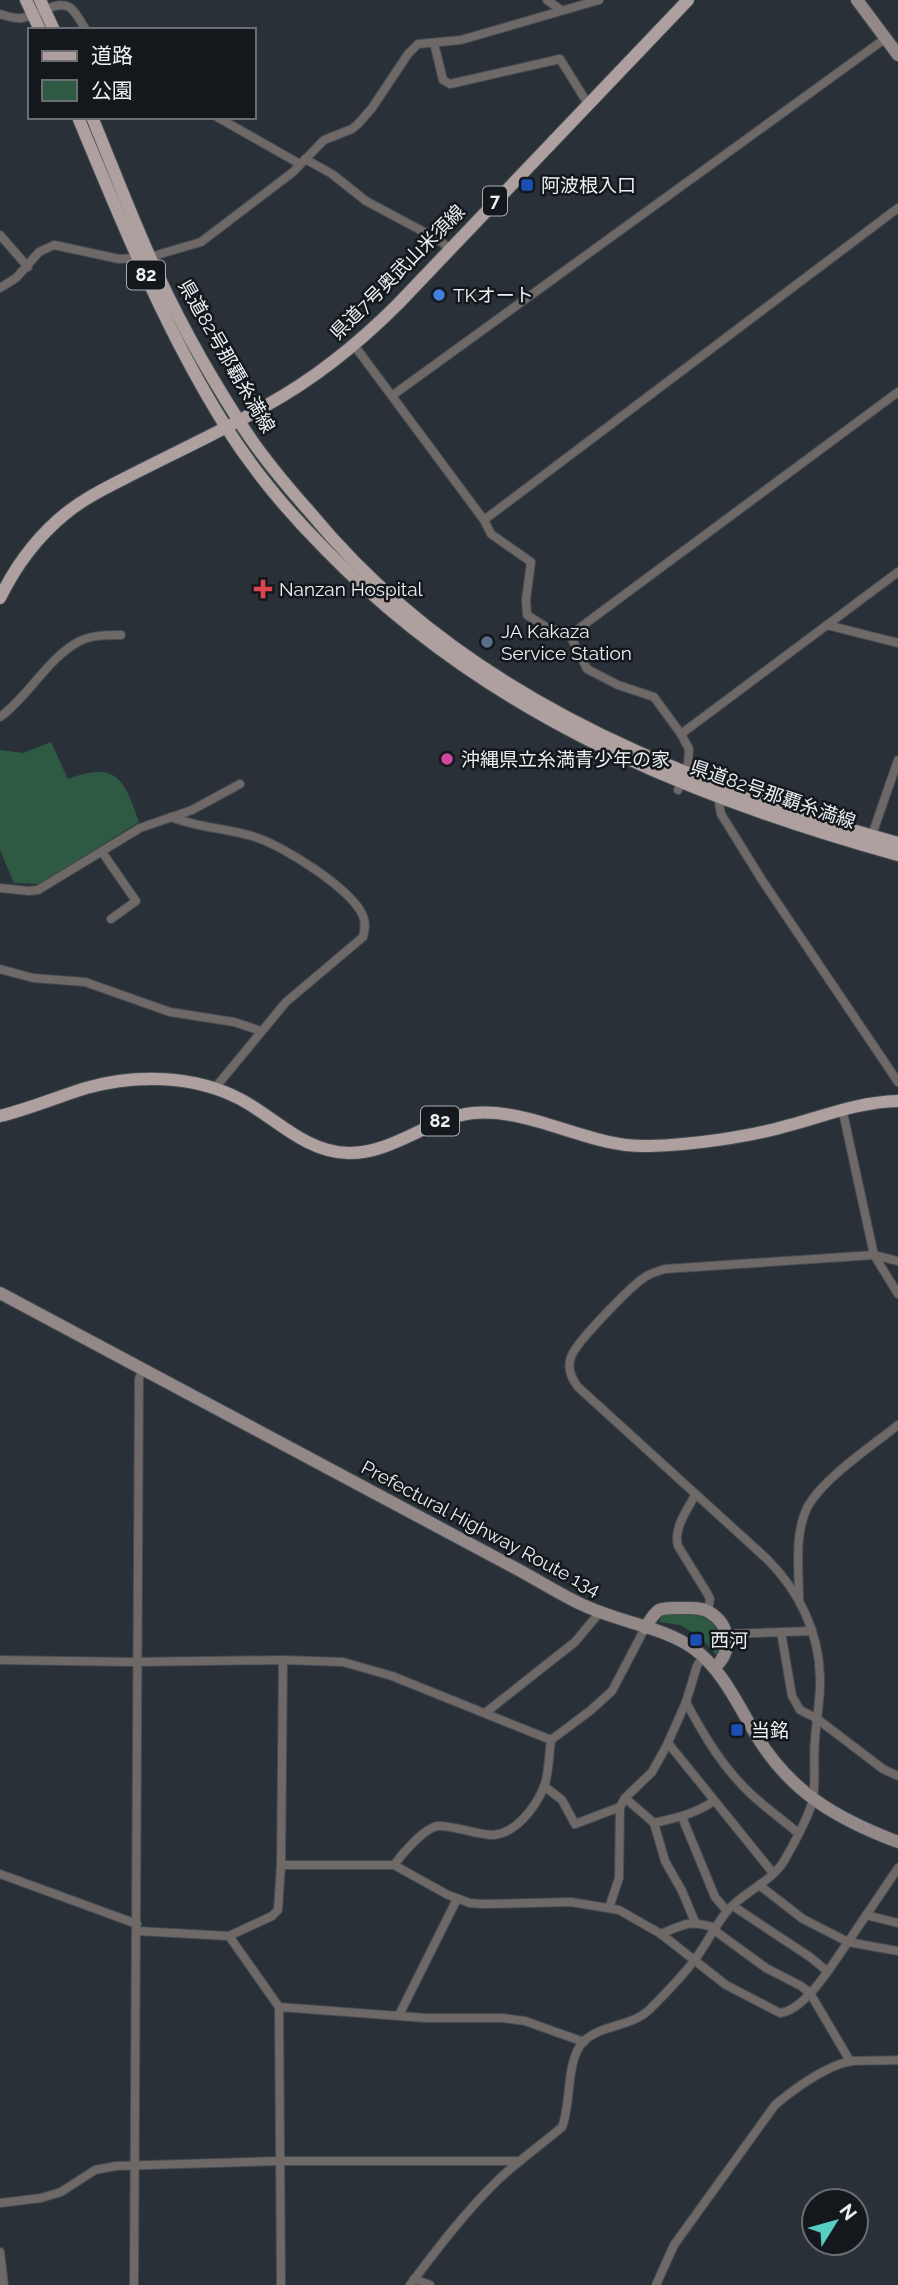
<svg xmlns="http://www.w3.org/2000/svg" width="898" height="2285" font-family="Raleway,'Noto Sans JP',sans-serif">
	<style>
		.green { fill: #2e5a44 }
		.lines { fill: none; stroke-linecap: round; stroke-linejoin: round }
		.street-casing { stroke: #444b52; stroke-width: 10 }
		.secondary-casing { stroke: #444b52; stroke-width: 14 }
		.primary-casing { stroke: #444b52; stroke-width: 14 }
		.street { stroke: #6e6867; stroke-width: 8 }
		.secondary { stroke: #928887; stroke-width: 12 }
		.primary { stroke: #ada09f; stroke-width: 12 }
		.transit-dot { fill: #1a4fb4; stroke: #14171b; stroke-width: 2.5 }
		.shop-dot { fill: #3f7fe0; stroke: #14171b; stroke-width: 2.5 }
		.health-dot { fill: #e0444e; stroke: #14171b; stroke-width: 2.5 }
		.service-dot { fill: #5c6f8a; stroke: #14171b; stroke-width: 2.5 }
		.hotel-dot { fill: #d1479c; stroke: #14171b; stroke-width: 2.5 }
		.labels { text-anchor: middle; stroke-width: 5; stroke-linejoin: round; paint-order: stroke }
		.shield { fill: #14171b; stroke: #aaaeb3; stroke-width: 2 }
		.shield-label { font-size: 18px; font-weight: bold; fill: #eaeff4 }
		.poi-label { font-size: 19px; fill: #eaeff4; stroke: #14171b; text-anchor: start }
		.street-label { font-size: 19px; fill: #eaeff4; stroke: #14171b }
	</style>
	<rect width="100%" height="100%" fill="#293038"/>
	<!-- green -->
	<g class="green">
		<path d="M51,742L68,779C117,761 124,779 139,822L39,884L14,883L0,850V750L23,753Z"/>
		<path d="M663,1614C685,1614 709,1610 719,1634C722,1643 722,1649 717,1656L701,1638L680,1625L659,1622Z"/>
	</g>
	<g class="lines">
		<!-- street casing -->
		<g class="street-casing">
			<g id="street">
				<polyline points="547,0 561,10"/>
				<path d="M0,14C7,16 14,19 22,18C37,16 55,0 69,7C77,12 81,23 86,30"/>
				<polyline points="434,43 443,80 450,84 560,59 588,104"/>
				<polyline points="217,117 300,164"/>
				<polyline points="305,159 332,174 366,201 439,240 450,249"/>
				<polyline points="0,235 28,267"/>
				<polyline points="150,257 201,242 293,172 324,140 352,129 358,124 372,108 408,54 418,44 461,40 599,0"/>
				<polyline points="0,288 16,278 39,252 54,245 119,259 137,258"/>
				<polyline points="354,345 484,520 491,534 531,562 526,600 527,615 546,627 570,635 587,669 618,685 654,697 681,734 689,749 688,764 678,790"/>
				<polyline points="393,395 886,38"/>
				<polyline points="484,520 898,208"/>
				<polyline points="827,625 898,643"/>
				<polyline points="570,635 898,392"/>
				<path d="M0,717C29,696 47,659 78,642C91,635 106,635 121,635"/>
				<polyline points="681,734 898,572"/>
				<polyline points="718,797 721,814 762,880 898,1082"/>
				<path d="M171,817C198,828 227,828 255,837C282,845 352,889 363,916C366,923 365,929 363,937L286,1002L215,1088"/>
				<polyline points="872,835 898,760"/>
				<polyline points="102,852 136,901 111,919"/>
				<polyline points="0,888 29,891 38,890 140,828 192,810 240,784"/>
				<polyline points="0,969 33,978 85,982 170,1012 234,1022 261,1031"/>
				<polyline points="842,1108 874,1255 898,1294"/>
				<path d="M695,1495C687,1511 673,1528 678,1546L707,1593L710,1599L708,1611"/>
				<path d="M799,1599C799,1570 794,1535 807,1508C822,1479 872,1446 898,1425"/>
				<polyline points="781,1632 792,1696 800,1710 816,1718 883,1769 898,1776"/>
				<polyline points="726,1634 812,1631"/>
				<polyline points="0,1660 133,1662 283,1660 343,1662 392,1676 551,1740"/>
				<path d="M686,1702C704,1736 723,1768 752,1795C766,1808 783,1820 798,1833"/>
				<polyline points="485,1713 575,1642 600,1612"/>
				<polyline points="668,1743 773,1873"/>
				<polyline points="544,1786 562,1800 575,1824 620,1807"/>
				<polyline points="625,1798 654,1823 665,1861 682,1891 695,1922"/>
				<polyline points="682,1817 715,1897 727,1911"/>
				<path d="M654,1823C676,1818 695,1814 714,1801"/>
				<path d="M281,1865H394L448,1895L470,1903L483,1904L571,1902L619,1910L661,1934L726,1985L780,2013C806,2010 833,1963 848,1942L898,1951"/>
				<path d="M394,1865C402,1854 424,1828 438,1826C451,1825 475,1834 491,1835C515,1835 535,1808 544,1787C549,1774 549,1754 551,1740L591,1710L612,1691L645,1628"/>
				<polyline points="0,1874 137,1924"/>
				<polyline points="759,1885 803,1919 848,1942 898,1868"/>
				<polyline points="733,1906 810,1957 827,1971"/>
				<polyline points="609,1908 619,1878 620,1807 625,1798 652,1772 666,1747 686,1702 697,1666 703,1656"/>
				<polyline points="866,1915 898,1923"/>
				<polyline points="714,1930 766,1968 801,1986 810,1993 850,2061"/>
				<polyline points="137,1931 229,1936 272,1916 278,1910 281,1865 283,1660"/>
				<path d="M661,1934C686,1923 689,1920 716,1928"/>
				<polyline points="229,1936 279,2007 281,2285"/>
				<polyline points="279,2007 426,2018 502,2018 525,2021 584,2042"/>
				<polyline points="399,2015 457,1899"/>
				<polyline points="0,2203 41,2198 61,2192 95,2170 116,2166 280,2161 520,2161"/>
				<polyline points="0,2252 4,2285"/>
				<polyline points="414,2279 430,2285"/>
				<polyline points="134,2285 139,1379 143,1368"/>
				<path d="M410,2285C437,2249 465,2212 498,2180C518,2161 541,2145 562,2127C572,2103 565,2060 584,2041C602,2024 632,2027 650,2009C665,1994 683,1976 696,1958C707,1943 716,1924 728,1910C744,1892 771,1882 784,1861C792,1847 810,1814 813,1799C816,1780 813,1759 815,1740C816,1719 821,1698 820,1677C819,1632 799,1591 767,1559L578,1387C571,1378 567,1368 571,1357C576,1342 631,1286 645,1277C651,1273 658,1271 665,1269L874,1255L898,1261"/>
				<path d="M656,2285L674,2245L775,2105C794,2089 828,2064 853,2061C868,2060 883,2061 898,2060"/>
			</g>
		</g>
		<!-- secondary casing -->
		<g class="secondary-casing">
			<g id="secondary">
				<polyline points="857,0 898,55"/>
				<path d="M0,1293C173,1384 344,1478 517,1569C545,1584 573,1603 603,1613C632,1624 667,1630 693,1648C722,1669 738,1705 756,1735C790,1792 837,1819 898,1842"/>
				<path d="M645,1628C649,1622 653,1614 659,1610C666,1607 674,1608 681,1608C690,1608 700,1607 709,1612C731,1625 733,1652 714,1668"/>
			</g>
		</g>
		<!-- primary casing -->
		<g class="primary-casing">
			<g id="primary">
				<polyline points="26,0 40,30"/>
				<polyline points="40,0 54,30"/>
				<path d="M78,117C122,223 165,330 226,427C254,471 288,512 325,549C483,712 682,795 898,855"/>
				<path d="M92,117C111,163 129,210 149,255C174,312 205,368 239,421C259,453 284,483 309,511C337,545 368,577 401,605C541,726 722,794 898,843"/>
				<path d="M0,598C16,565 37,537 65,514C87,496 114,484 139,471C182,449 226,429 267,405C316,378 359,343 398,304L688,0"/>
				<path d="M0,1116C29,1109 57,1097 86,1088C136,1074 194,1075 240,1099C276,1118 305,1152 348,1153C393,1154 429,1118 473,1113C534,1108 588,1148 649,1146C691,1145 750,1137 790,1125C827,1115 859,1102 898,1101"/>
			</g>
		</g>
		<!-- street -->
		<use href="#street" class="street"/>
		<!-- secondary -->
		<use href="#secondary" class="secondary"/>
		<!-- primary -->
		<use href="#primary" class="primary"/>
	</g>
	<!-- markers -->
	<g class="transit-dot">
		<rect x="520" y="178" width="14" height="14" rx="3.5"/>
		<rect x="689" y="1633" width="14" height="14" rx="3.5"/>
		<rect x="730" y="1723" width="14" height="14" rx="3.5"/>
	</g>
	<circle class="shop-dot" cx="439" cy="295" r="7"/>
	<path class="health-dot" d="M259.5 578.5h7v7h7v7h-7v7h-7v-7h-7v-7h7z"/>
	<circle class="service-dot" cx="487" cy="642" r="7"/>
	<circle class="hotel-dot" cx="447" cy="759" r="7"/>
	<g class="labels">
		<!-- shield labels -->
		<g class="shield">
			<rect x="483" y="186.5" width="24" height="29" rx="5"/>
			<rect x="127" y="260.5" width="38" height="29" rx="5"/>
			<rect x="421" y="1106.5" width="38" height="29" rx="5"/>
		</g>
		<g class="shield-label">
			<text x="495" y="207">7</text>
			<text x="146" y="281">82</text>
			<text x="440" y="1127">82</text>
		</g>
		<!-- poi labels -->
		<g class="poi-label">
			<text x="541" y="192">阿波根入口</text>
			<text x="453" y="302">TKオート</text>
			<text x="279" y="596">Nanzan Hospital</text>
			<text x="501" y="638">JA Kakaza<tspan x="501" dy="22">Service Station</tspan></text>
			<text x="461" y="766">沖縄県立糸満青少年の家</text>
			<text x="710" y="1647">西河</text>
			<text x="751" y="1737">当銘</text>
		</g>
		<!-- street labels -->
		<g class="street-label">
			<text transform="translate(397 272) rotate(-45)" y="7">県道7号奥武山米須線</text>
			<text transform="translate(227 356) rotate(60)" y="7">県道82号那覇糸満線</text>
			<text transform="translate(773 794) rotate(19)" y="7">県道82号那覇糸満線</text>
			<text transform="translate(481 1528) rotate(28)" y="7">Prefectural Highway Route 134</text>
		</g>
	</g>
	<!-- legend -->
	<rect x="28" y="28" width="228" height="91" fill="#14171b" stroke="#6a6d72" stroke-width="2"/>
	<rect x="42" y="51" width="35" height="10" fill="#ada09f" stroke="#6a6d72" stroke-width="2"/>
	<text x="91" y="63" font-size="21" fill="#eaeff4">道路</text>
	<rect x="42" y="80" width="35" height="21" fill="#2e5a44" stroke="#6a6d72" stroke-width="2"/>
	<text x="91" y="98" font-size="21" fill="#eaeff4">公園</text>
	<!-- north arrow -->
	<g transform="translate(835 2222) rotate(53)"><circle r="33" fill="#14171b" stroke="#6a6d72" stroke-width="2"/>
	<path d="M0-5L12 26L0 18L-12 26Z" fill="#57cec1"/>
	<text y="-10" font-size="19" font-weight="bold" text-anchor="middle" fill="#eaeff4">N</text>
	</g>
</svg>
